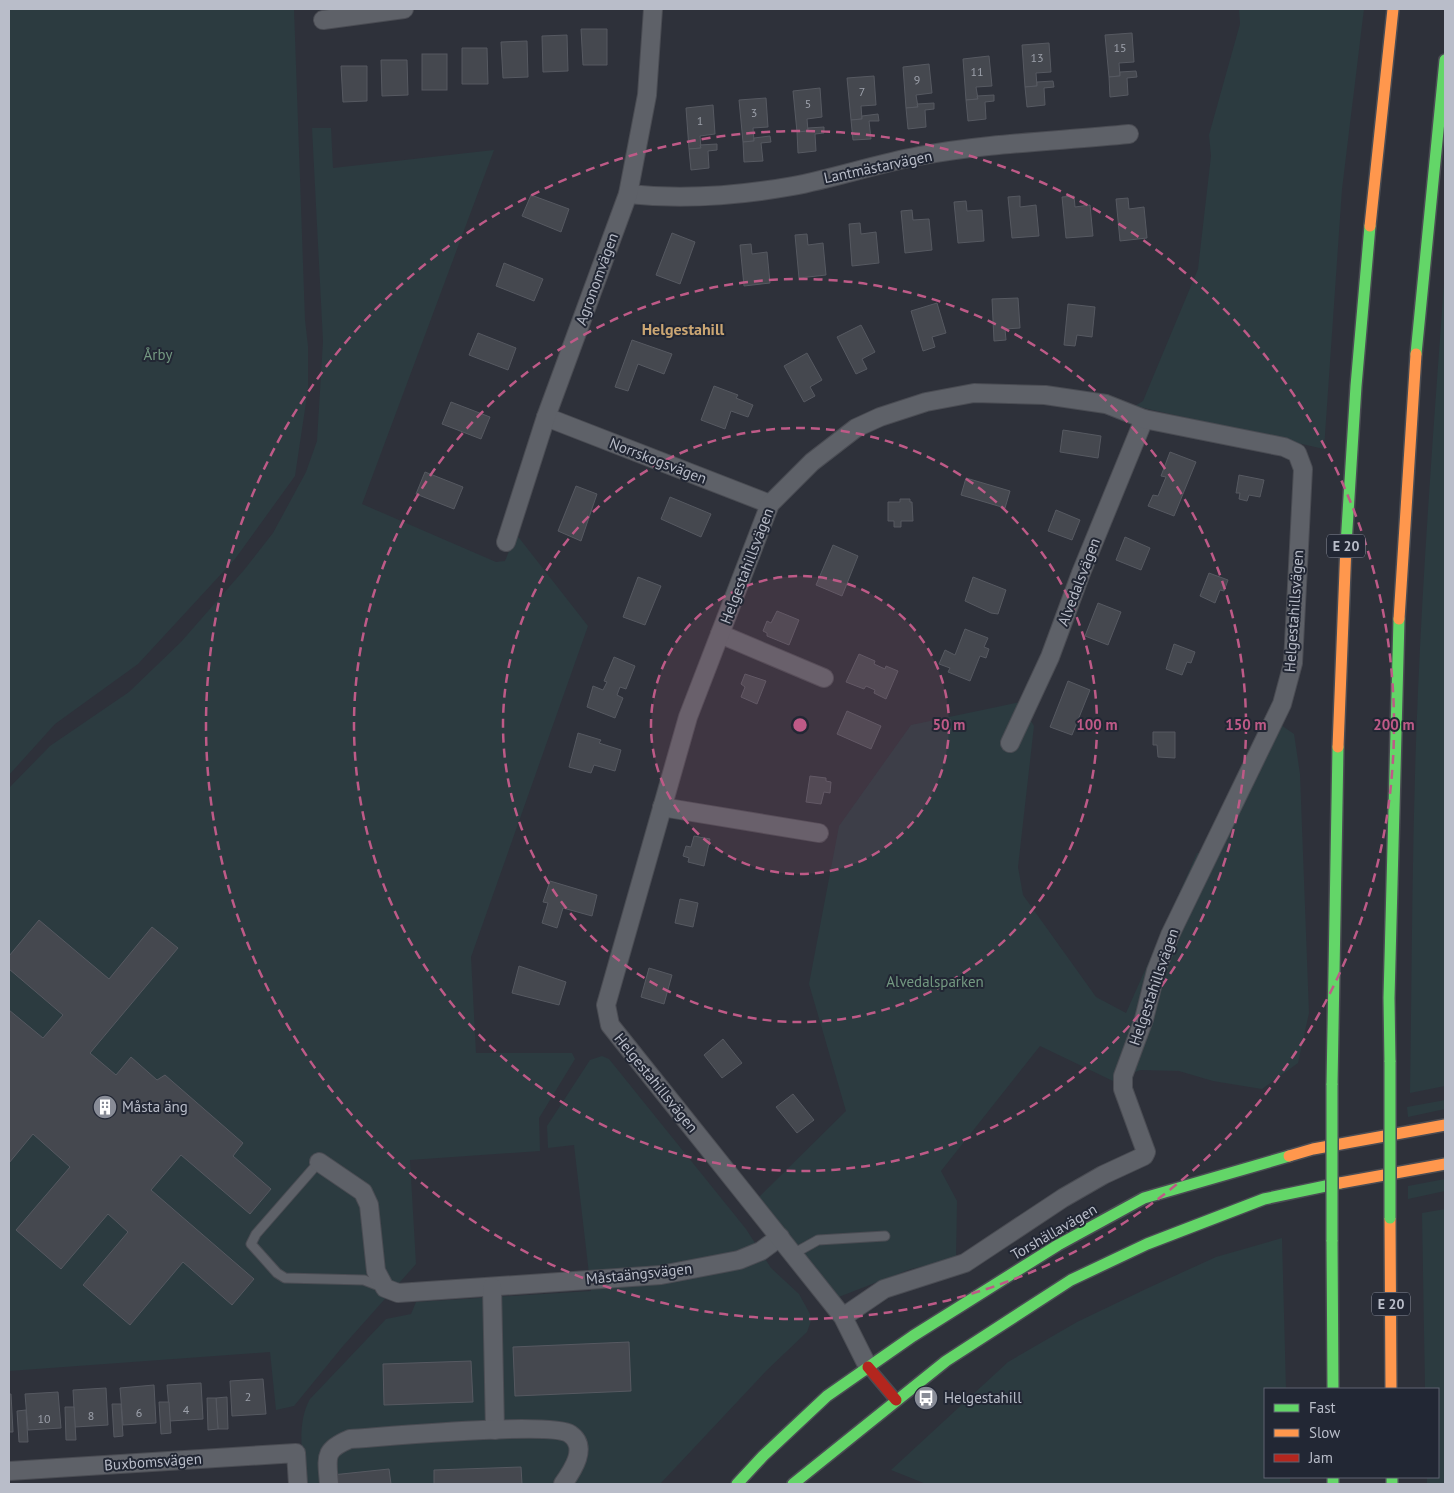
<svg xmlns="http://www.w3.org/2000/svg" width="1454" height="1493" font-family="'PT Sans',sans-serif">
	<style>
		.green { fill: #2c3b40 }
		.building { fill: #45484f; stroke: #565961 }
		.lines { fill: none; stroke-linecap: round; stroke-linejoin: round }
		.lane-casing { stroke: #4a4c53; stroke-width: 11 }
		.street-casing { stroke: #4a4c53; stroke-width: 20 }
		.fast-casing { stroke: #4a4c53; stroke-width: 14 }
		.slow-casing { stroke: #4a4c53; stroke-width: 14 }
		.jam-casing { stroke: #4a4c53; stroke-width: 14 }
		.lane { stroke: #5e6168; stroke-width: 9 }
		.street { stroke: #5e6168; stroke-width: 18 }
		.fast { stroke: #63d668; stroke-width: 11 }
		.slow { stroke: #ff974d; stroke-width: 11 }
		.jam { stroke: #b3261e; stroke-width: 11 }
		.fast-bridge-casing { stroke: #4b4d55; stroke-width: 14; stroke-linecap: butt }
		.fast-bridge { stroke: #63d668; stroke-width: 11 }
		.ring { fill: none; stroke: #be5a87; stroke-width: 2.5; stroke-dasharray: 9 6 }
		.labels { text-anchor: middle; stroke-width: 4; stroke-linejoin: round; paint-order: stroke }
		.number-label { font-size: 12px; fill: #9ca0aa }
		.shield { fill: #222734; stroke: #8c909c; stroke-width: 1 }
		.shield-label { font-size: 14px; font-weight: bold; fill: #b9bdc9 }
		.street-label { font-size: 15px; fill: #b9bdc9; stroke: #222734 }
		.park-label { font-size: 15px; fill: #739881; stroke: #222734 }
		.poi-label { font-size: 15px; fill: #b9bdc9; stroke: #222734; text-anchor: start }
		.neighbourhood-label { font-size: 16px; font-weight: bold; fill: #cba673; stroke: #222734 }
		.centre { fill: #be5a87; stroke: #222734; stroke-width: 2.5 }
		.ring-label { font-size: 15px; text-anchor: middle; font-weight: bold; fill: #be5a87; stroke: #222734; stroke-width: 4; stroke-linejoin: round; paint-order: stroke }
	</style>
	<rect width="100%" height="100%" fill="#2e313a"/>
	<!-- green -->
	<g class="green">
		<polygon points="9,9 294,9 305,320 308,346 308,389 295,476 235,559 138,664 55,724 9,775"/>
		<polygon points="1239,9 1364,9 1342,189 1324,449 1135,406 1143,401 1198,269 1211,156 1209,135 1240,24"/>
		<polygon points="312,128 331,128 333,168 494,150 362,504 496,562 505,561 516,534 588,626 471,957 476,1053 572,1053 575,1059 539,1118 540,1151 410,1160 416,1264 343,1346 294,1406 276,1410 270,1352 9,1371 9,788 50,746 129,692 181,642 244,570 273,533 306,472 317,441 323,341"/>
		<path d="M1445,269V1086L1410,1093C1412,959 1412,825 1418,691C1424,550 1435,410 1445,269Z"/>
		<polygon points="1020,702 1034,726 1018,867 1023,895 1096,997 1126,1013 1197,853 1209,855 1275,721 1294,734 1300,774 1309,1013 1298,1063 1262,1089 1213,1081 1179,1071 1140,1070 1113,1081 1040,1046 941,1171 957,1201 956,1259 911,1269 836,1298 759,1197 846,1111 809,984 839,826 911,725"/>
		<path d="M602,1056L609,1059L746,1229L771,1268L799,1294L810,1314L811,1321L807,1332L766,1371L660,1484H304C303,1456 296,1424 310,1399L386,1319L411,1314L416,1302L591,1291L574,1145L548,1148L547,1126L590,1060Z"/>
		<polygon points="1445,1100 1445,1109 1408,1117 1407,1107"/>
		<polygon points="1445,1179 1445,1191 1408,1199 1408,1186"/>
		<polygon points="1445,1209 1445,1484 1427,1484 1427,1477 1438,1477 1438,1389 1425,1389 1422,1213"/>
		<polygon points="1282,1238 1286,1389 1265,1389 1265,1477 1290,1477 1290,1484 926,1484 891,1470 1008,1362 1077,1322 1148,1288 1216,1257"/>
	</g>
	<!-- building -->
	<g class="building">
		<polygon points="581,29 607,29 607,65 583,65"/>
		<polygon points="1132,33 1134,62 1119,63 1120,76 1109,77 1105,35"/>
		<polygon points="567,35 568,71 543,72 542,36"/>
		<polygon points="527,41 528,77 503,78 501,42"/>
		<polygon points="1049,43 1051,72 1036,73 1037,86 1025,87 1022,45"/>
		<polygon points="462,48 487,48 488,84 462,84"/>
		<rect x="422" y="54" width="25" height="36"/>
		<polygon points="989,56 992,86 976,87 978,99 966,100 963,59"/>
		<polygon points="381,60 407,60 408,95 382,96"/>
		<polygon points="929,64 932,93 916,95 918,107 906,108 903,67"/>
		<polygon points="341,66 367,66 367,101 343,102"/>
		<polygon points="1136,71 1137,77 1127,78 1128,95 1110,97 1109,77 1120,76 1120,72"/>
		<polygon points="874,76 876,105 861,106 862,119 851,120 847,78"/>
		<polygon points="1053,81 1054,87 1044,88 1045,105 1027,107 1025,87 1037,86 1037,82"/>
		<polygon points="820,88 822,117 807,119 808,131 797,132 793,91"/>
		<polygon points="994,95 994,101 985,102 986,119 968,121 966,100 978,99 977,96"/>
		<polygon points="766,98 768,127 753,128 754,141 743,142 739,100"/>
		<polygon points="934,103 934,109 925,110 926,127 908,129 906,108 918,107 917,104"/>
		<polygon points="713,105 715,134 700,136 701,148 689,149 686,108"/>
		<polygon points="878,114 879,121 869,121 871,139 853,140 851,120 862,119 862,116"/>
		<polygon points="824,127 824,133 815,134 816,151 798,153 797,132 808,131 808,128"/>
		<polygon points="770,136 771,142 761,143 763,161 744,162 743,142 754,141 754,138"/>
		<polygon points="717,144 717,150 708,151 709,168 691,170 689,149 701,148 700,145"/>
		<polygon points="531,195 569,209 561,232 522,216"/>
		<polygon points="1020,196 1020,207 1036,205 1039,236 1012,238 1008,197"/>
		<polygon points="1074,196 1075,207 1090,205 1093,236 1066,238 1062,197"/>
		<polygon points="1128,198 1129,209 1144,207 1147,238 1120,241 1116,199"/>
		<polygon points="966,201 967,211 982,210 984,241 958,243 954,202"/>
		<polygon points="912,210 913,220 929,219 932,250 905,253 901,211"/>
		<polygon points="860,223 861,234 876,232 879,263 852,266 849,224"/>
		<polygon points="672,233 695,242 680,284 656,275"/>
		<polygon points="807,234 808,245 823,243 826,275 799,278 795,235"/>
		<polygon points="751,244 752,254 767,252 770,283 744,286 740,245"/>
		<polygon points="504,263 543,279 534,301 496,286"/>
		<polygon points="1018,298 1020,328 1005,329 1006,340 994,341 992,299"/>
		<polygon points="937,303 946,333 932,337 935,347 923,351 911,311"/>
		<polygon points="1068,304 1095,307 1092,337 1077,335 1075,346 1064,345"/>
		<polygon points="861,325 875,352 862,359 867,369 856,374 837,337"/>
		<polygon points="478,333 516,348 508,370 469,355"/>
		<polygon points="632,340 672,354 664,374 638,364 628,391 615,387"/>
		<polygon points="807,353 822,380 810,387 815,396 804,402 784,366"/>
		<polygon points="714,386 738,395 736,398 753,405 748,417 731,411 725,429 701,420"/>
		<polygon points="451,402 490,417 481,439 442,424"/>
		<polygon points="1063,430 1101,436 1098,458 1060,452"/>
		<polygon points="1170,452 1196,462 1174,516 1148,506 1153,495 1158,496 1166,477 1161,476"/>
		<polygon points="425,472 463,487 454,509 416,494"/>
		<polygon points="1239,475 1264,480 1260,497 1249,495 1247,501 1239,499 1240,493 1236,493"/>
		<polygon points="966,478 1010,491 1005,508 961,495"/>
		<polygon points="576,486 597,494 581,541 558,531"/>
		<polygon points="670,497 711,514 701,537 661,519"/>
		<polygon points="900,499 910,499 910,502 912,502 913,521 901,521 901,527 894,527 894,521 888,521 888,502 900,502"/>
		<polygon points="1056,510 1080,520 1072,540 1048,531"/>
		<polygon points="1125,537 1150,548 1141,570 1116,560"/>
		<polygon points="833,545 858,556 842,596 816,585"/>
		<polygon points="1209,573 1228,580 1224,591 1220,590 1215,603 1200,596"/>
		<polygon points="638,577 661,586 645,625 623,617"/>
		<polygon points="973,577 1006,590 998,614 991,613 965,601"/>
		<polygon points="1098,603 1121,612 1108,645 1085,636"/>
		<polygon points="777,611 799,620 789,645 767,636 767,633 763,631 767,621 771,623"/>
		<polygon points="965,629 988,638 984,647 989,649 986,658 980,656 970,681 948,672 950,668 939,664 945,650 955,655"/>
		<polygon points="1174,644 1195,652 1191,663 1187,662 1182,675 1166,669"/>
		<polygon points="859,654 875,661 874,664 885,669 886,666 898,671 886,699 874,693 875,690 866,686 864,689 846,682"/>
		<polygon points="614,657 635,666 626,689 620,687 617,695 623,698 615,718 587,707 593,686 603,690 607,682 604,681"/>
		<polygon points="745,674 766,681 757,704 741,697 745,687 741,684"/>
		<polygon points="1068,681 1090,690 1072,735 1050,727"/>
		<polygon points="847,711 881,726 871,749 837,734"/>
		<polygon points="1153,732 1175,732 1175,758 1158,757 1157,745 1153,745"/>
		<polygon points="578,733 601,740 599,743 621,750 615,771 594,765 591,773 569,767"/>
		<polygon points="810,776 826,778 826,781 831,782 830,793 824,792 821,804 806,802"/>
		<polygon points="694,836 710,839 704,866 688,862 689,858 683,856 686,846 691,847"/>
		<polygon points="550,881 597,895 592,916 563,908 557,928 542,923 548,903 543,902"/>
		<polygon points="680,899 698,903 693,927 675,923"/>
		<polygon points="39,920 109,979 152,927 178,948 90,1053 116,1075 131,1057 157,1080 165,1075 243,1143 233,1156 271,1189 250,1214 181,1155 151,1190 254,1279 232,1305 183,1262 130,1325 83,1285 128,1232 108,1214 61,1269 16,1230 70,1167 33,1134 9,1163 9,1010 43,1038 63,1015 9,969 9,956"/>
		<polygon points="519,966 566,982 559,1005 512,993"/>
		<polygon points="649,968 672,975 664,1004 641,997"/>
		<polygon points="723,1039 742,1063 722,1078 704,1055"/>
		<polygon points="793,1094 814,1120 797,1133 776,1107"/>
		<polygon points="629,1342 631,1391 515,1396 513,1347"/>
		<polygon points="471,1361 473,1402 384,1405 383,1364"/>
		<polygon points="263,1379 266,1414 232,1416 230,1381"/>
		<polygon points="201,1383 203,1419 170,1421 167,1385"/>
		<polygon points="154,1385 156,1423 123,1425 120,1388"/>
		<polygon points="106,1388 108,1425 75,1427 73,1390"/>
		<polygon points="58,1392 61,1428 28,1430 25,1394"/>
		<polygon points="9,1394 11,1394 13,1432 9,1432"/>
		<polygon points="227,1397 228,1429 218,1429 216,1398"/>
		<polygon points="207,1398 216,1398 218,1429 208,1430"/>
		<polygon points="159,1402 169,1402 171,1433 161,1434"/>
		<polygon points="112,1404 121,1404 123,1436 114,1437"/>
		<polygon points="65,1407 74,1407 76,1440 66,1440"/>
		<polygon points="26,1410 28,1442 19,1442 17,1411"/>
		<polygon points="521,1467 522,1484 434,1484 434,1470"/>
		<polygon points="389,1469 391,1484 333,1484 332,1475"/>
	</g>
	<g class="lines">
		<!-- lane casing -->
		<g class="lane-casing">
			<g id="lane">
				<polyline points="319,1162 256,1234 251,1244 277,1273 285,1278 364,1280 382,1287"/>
				<polyline points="793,1254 818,1240 885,1236"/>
			</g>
		</g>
		<!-- street casing -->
		<g class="street-casing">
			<g id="street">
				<polyline points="323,20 404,9"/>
				<path d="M628,194C684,200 737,196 793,186C835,178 876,164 919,156C988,143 1060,141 1129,134"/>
				<polyline points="546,417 770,504"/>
				<polyline points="506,542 546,417 628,194 647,95 653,9"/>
				<polyline points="720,634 824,678"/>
				<polyline points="1010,743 1050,657 1081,573 1144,419"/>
				<polyline points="662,807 819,833"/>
				<polyline points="319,1162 363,1192 369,1205 376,1271 385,1288 398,1293 661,1275 739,1260 761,1251 780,1237"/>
				<polyline points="492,1287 495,1430"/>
				<polyline points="843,1317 884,1289 965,1263 1063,1198 1103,1175 1144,1156 1146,1152 1123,1089 1123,1076 1144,1019 1156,971 1170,935 1282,704 1293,663 1303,469 1297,453 1284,447 1144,419 1106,404 1045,395 974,393 926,402 880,417 856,428 812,462 770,504 688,717 606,1005 610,1025 843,1317 868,1367"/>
				<polyline points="9,1471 296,1453 298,1484"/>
				<path d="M329,1484C327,1457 323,1450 350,1439C382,1437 552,1421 570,1434C589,1447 572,1471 563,1484"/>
			</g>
		</g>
		<!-- fast casing -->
		<g class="fast-casing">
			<g id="fast">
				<polyline points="1416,354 1445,60"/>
				<polyline points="1346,545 1356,386 1370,226"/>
				<polyline points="1390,1062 1389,998 1399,619"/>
				<polyline points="1332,1085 1338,747"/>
				<polyline points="1332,1240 1333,1389"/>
				<polyline points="1333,1477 1333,1484"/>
				<polyline points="1392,1477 1392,1484"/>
				<polyline points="737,1484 763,1456 827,1396 913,1336 1058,1245 1144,1198 1289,1156"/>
				<polyline points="793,1484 946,1361 1071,1280 1147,1244 1264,1199 1340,1183"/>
			</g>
		</g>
		<!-- slow casing -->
		<g class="slow-casing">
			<g id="slow">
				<polyline points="1370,226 1393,9"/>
				<polyline points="1399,619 1416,354"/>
				<polyline points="1338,747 1346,545"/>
				<polyline points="1289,1156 1313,1149 1445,1125"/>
				<polyline points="1340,1183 1445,1164"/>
				<polyline points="1390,1218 1391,1389"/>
			</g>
		</g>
		<!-- jam casing -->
		<g class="jam-casing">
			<polyline id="jam" points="868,1367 896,1400"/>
		</g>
		<!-- lane -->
		<use href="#lane" class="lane"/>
		<!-- street -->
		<use href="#street" class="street"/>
		<!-- fast -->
		<use href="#fast" class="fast"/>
		<!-- slow -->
		<use href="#slow" class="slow"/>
		<!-- jam -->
		<use href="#jam" class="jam"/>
		<!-- fast-bridge casing -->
		<g class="fast-bridge-casing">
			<g id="fast-bridge">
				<polyline points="1390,1062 1390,1218"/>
				<polyline points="1332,1085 1332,1240"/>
			</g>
		</g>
		<!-- fast-bridge -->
		<use href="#fast-bridge" class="fast-bridge"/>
	</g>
	<!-- distance rings -->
	<circle cx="800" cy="725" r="149" fill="#be5a87" fill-opacity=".12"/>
	<g class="ring">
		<circle cx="800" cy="725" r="149"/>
		<circle cx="800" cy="725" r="297"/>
		<circle cx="800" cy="725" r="446"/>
		<circle cx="800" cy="725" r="594"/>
	</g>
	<!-- icons -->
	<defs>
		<g id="building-disc" transform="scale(1.25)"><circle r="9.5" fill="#888c97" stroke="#222734"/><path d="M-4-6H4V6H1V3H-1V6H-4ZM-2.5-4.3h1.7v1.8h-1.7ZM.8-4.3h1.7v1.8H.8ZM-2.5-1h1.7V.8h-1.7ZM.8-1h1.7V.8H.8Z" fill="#fff"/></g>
		<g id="bus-disc" transform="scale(1.25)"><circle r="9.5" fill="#888c97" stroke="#222734"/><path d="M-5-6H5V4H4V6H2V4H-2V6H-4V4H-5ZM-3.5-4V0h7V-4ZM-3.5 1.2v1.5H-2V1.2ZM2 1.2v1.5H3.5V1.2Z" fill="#fff"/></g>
	</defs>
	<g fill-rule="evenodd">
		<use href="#building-disc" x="105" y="1107"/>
		<use href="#bus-disc" x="926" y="1398"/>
	</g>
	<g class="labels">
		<!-- number labels -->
		<g class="number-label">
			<text x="1120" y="52">15</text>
			<text x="1037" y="62">13</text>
			<text x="977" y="76">11</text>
			<text x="917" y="84">9</text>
			<text x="862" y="96">7</text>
			<text x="808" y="108">5</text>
			<text x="754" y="117">3</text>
			<text x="700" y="125">1</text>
			<text x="248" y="1401">2</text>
			<text x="186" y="1414">4</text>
			<text x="139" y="1417">6</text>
			<text x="91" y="1420">8</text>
			<text x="44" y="1423">10</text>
		</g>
		<!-- shield labels -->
		<g class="shield">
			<rect x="1327" y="534.5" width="38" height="23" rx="4"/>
			<rect x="1372" y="1292.5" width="38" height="23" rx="4"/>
		</g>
		<g class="shield-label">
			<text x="1346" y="551">E 20</text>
			<text x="1391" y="1309">E 20</text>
		</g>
		<!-- street labels -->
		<g class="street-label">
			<text transform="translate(878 167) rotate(-12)" y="5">Lantmästarvägen</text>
			<text transform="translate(597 279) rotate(-70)" y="5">Agronomvägen</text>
			<text transform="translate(658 461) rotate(21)" y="5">Norrskogsvägen</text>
			<text transform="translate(747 566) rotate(-69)" y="5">Helgestahillsvägen</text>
			<text transform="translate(1079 582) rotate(-69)" y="5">Alvedalsvägen</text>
			<text transform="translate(1294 611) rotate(-86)" y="5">Helgestahillsvägen</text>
			<text transform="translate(1154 987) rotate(-71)" y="5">Helgestahillsvägen</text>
			<text transform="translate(656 1083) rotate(51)" y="5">Helgestahillsvägen</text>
			<text transform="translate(1054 1232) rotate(-30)" y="5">Torshällavägen</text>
			<text transform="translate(639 1274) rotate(-6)" y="5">Måstaängsvägen</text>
			<text transform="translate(153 1462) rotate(-4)" y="5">Buxbomsvägen</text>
		</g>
		<!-- park labels -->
		<g class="park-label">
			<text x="158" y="360">Årby</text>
			<text x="935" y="987">Alvedalsparken</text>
		</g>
		<!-- poi labels -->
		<g class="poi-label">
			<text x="122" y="1112">Måsta äng</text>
			<text x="944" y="1403">Helgestahill</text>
		</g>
		<!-- neighbourhood labels -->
		<g class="neighbourhood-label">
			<text x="683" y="335">Helgestahill</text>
		</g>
	</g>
	<circle cx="800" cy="725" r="8" class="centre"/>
	<g class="ring-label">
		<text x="949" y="730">50 m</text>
		<text x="1097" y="730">100 m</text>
		<text x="1246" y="730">150 m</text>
		<text x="1394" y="730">200 m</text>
	</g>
	<!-- border -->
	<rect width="1454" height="1493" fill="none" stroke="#b9bdc9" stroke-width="20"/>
	<!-- legend -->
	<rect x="1264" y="1388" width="175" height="90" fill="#222734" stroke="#5e6370"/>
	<rect x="1274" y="1404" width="25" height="8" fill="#63d668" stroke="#5e6370"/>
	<text x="1309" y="1413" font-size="15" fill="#b9bdc9">Fast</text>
	<rect x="1274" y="1429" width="25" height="8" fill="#ff974d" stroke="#5e6370"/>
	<text x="1309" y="1438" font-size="15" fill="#b9bdc9">Slow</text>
	<rect x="1274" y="1454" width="25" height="8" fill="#b3261e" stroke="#5e6370"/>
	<text x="1309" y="1463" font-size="15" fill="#b9bdc9">Jam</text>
</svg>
